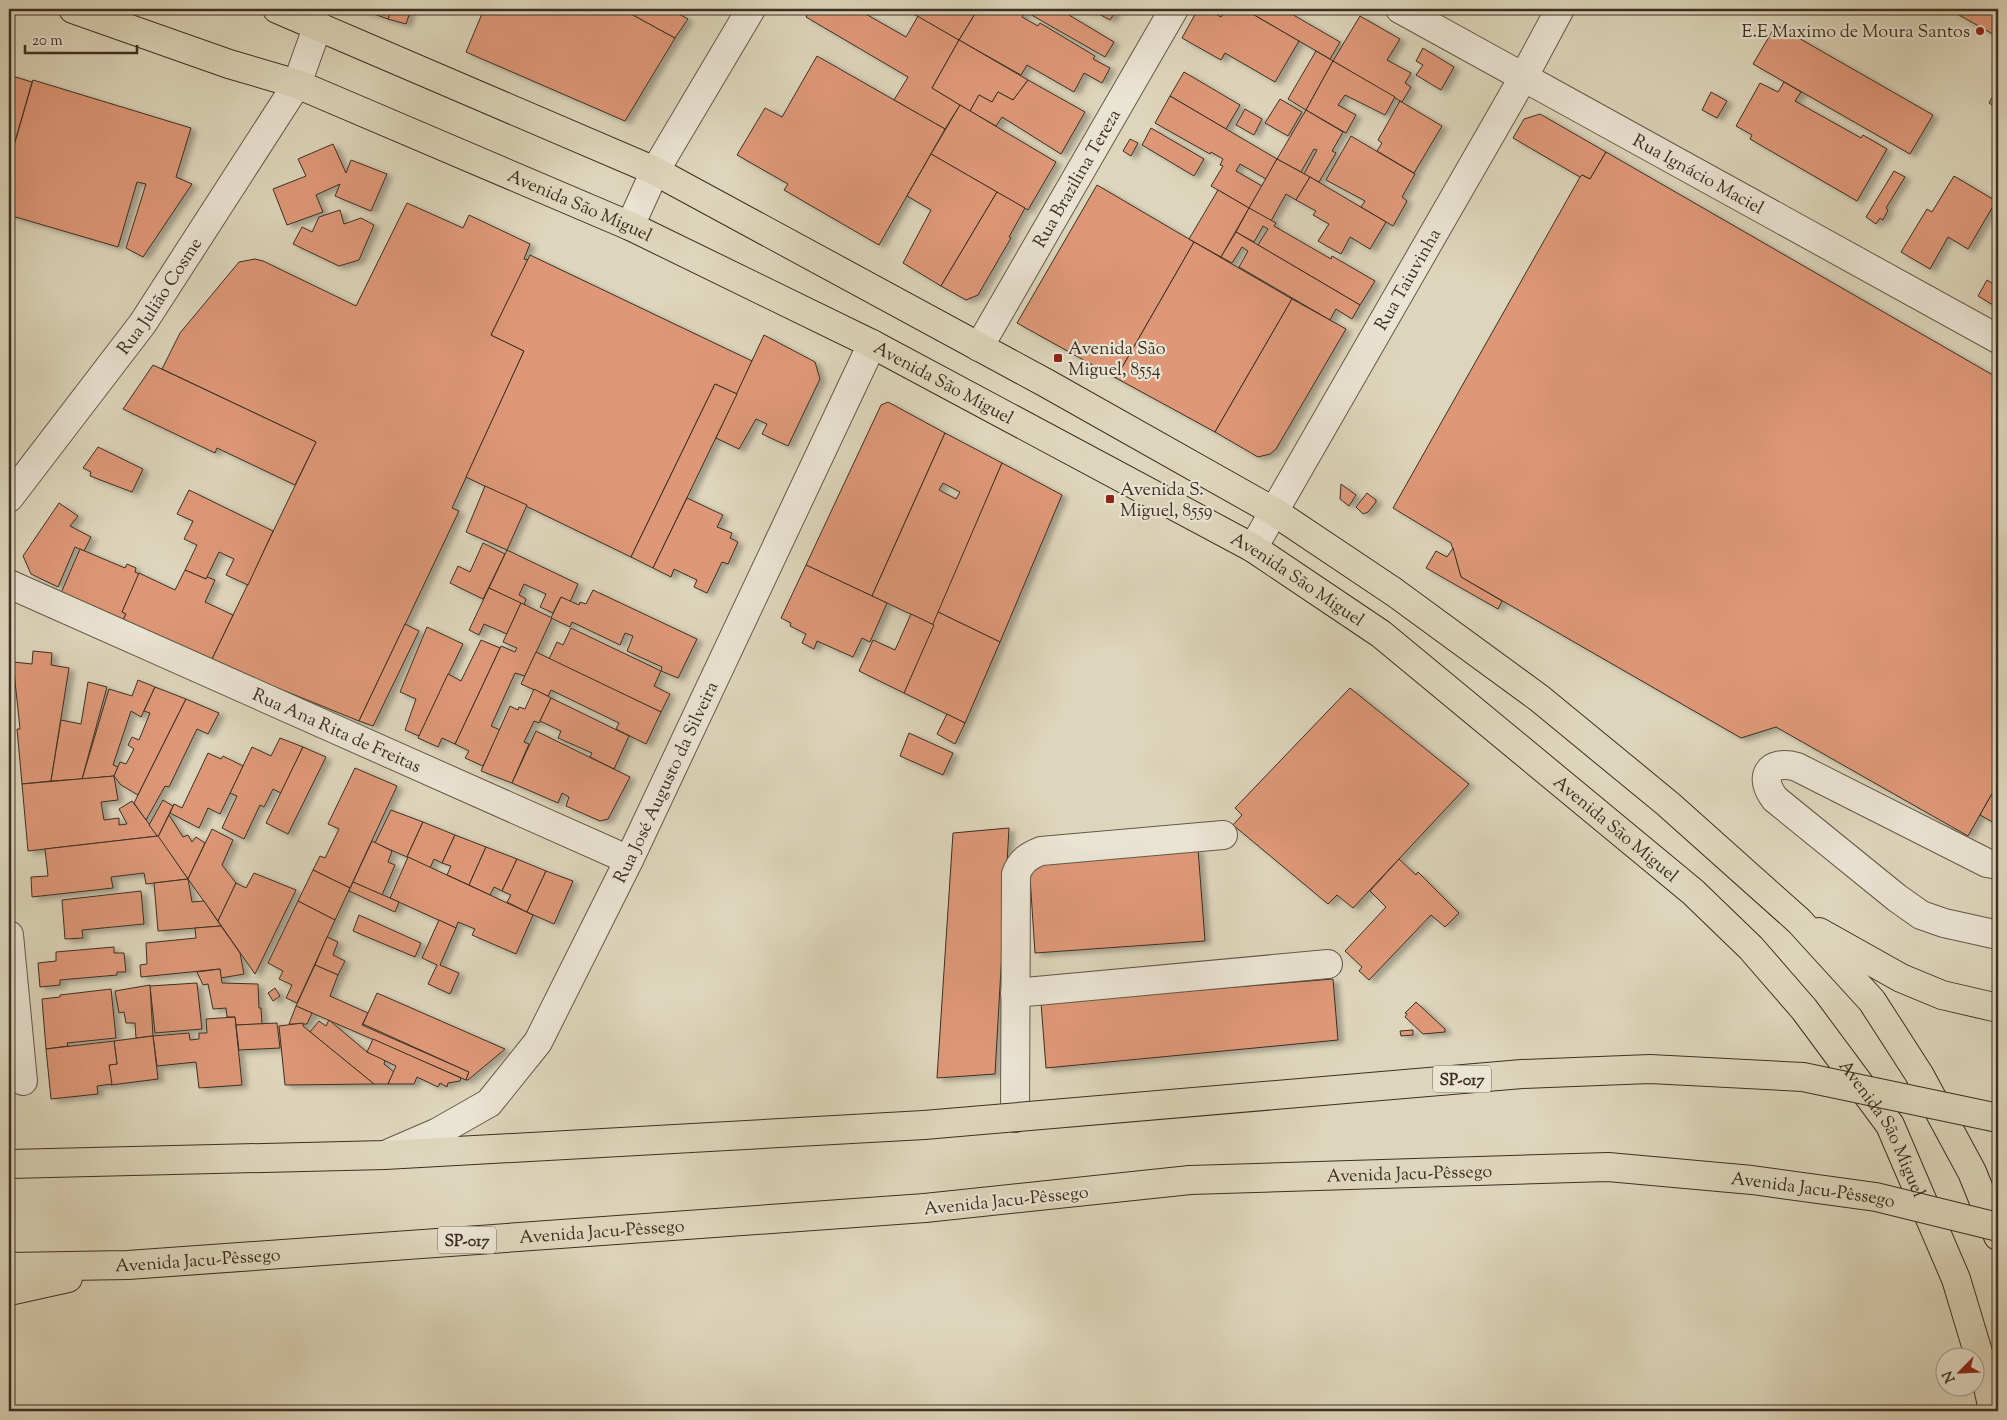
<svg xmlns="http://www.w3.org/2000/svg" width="2007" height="1420" font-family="'Sorts Mill Goudy',serif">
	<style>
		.building { fill: #de9878; stroke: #3c2f22; fill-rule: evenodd; filter: url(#shadow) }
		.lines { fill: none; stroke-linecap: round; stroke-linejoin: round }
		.minor-casing { stroke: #645948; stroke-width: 30 }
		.major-casing { stroke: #3c2f22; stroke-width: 30 }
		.highway-casing { stroke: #3c2f22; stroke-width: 30 }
		.minor { stroke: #eae4d3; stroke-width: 28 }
		.major { stroke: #ded6bc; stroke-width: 28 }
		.highway { stroke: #ded6bc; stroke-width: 28 }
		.highway-bridge-casing { stroke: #3c2f22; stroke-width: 30; stroke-linecap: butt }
		.highway-bridge { stroke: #ded6bc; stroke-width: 28 }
		.poi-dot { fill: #8f2418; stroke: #eae4d3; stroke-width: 2 }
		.labels { text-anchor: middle; stroke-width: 4.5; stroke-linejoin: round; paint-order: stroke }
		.shield { fill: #eae4d3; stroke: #706557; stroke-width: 1 }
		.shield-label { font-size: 16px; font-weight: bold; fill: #3c2f22 }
		.poi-label { font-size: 18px; fill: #3c2f22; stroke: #eae4d3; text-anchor: start }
		.street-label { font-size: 18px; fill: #3c2f22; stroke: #eae4d3 }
	</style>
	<defs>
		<filter id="shadow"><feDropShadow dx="5.5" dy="3" stdDeviation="2.5" flood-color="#0004"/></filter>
	</defs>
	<rect width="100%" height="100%" fill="#ded6bc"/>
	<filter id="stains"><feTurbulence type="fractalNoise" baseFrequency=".004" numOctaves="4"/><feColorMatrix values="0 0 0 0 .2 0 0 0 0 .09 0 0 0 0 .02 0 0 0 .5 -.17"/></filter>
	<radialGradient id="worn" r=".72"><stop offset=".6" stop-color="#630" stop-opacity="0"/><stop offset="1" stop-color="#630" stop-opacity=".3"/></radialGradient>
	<!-- building -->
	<g class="building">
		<polygon points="360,9 392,9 388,19"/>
		<polygon points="392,9 411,9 406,24 388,19"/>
		<polygon points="484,9 622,9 675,38 625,121 466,52"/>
		<polygon points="622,9 670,9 688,19 675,38"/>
		<polygon points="811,9 857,9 906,37 918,16 959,40 932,88 960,105 945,129 894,100 908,77 806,17"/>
		<polygon points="905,9 978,9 959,40"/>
		<polygon points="978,9 1021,9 1025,11 1022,17 1038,26 1040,23 1095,56 1093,59 1110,68 1102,83 1084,73 1074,92 1027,65 1021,75 959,40"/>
		<polygon points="1021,9 1059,9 1114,42 1105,57"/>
		<polygon points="1083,9 1117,9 1110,20 1092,10 1090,13"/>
		<polygon points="1198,9 1207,9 1221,17 1226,9 1244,9 1299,41 1275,82 1225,53 1221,60 1182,38"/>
		<polygon points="1244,9 1283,9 1340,42 1330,59"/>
		<polygon points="1953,9 1998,9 1998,37 1952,11"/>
		<polygon points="1360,16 1400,39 1387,60 1411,73 1405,83 1411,87 1402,102 1333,61"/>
		<polygon points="1776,25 1933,115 1910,154 1753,64"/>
		<polygon points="959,40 1028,80 1013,100 998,92 992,102 979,95 970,111 932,88"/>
		<polygon points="1423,48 1454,67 1441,90 1416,75 1423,65 1416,61"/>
		<polygon points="1316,51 1333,61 1306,110 1288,99"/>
		<polygon points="817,56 945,129 879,245 784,190 788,184 737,155 765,108 782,117"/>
		<polygon points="1333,61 1395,97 1385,115 1345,95 1338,105 1356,115 1346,133 1306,110"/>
		<polygon points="1184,72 1240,105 1226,129 1170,96"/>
		<polygon points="9,75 32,82 9,163"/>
		<polygon points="33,80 191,128 176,177 192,184 143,257 126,248 146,184 137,182 118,247 9,215 9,163"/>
		<polygon points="1028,80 1085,112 1061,154 1002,117 996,126 970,111 979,95 992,102 998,92 1013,100"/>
		<polygon points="1784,82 1801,92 1795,101 1861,138 1863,135 1887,149 1857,201 1750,139 1752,135 1736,126 1760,83 1778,92"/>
		<polygon points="1998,87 1998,106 1997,108 1989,103"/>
		<polygon points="1711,92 1727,101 1717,118 1702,110"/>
		<polygon points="1170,96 1277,159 1266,179 1240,164 1236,171 1262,186 1249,208 1211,186 1223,166 1220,165 1223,159 1211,152 1210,154 1155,123"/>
		<polygon points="1280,99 1302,112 1288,136 1265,123"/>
		<polygon points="1400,101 1442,126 1414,173 1377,151 1382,143 1378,140"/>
		<polygon points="960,105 1056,162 1028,210 931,154"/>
		<polygon points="1245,109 1262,119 1254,135 1236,125"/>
		<polygon points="1306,110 1343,132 1332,151 1336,153 1319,182 1304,174 1317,150 1314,149 1301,172 1277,159"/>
		<polygon points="1540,114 1606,152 1590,179 1582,175 1580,177 1513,138 1524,119"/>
		<polygon points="1151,128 1204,159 1194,176 1142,145"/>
		<polygon points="1351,136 1415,174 1402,197 1407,201 1393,226 1361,207 1365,201 1326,180"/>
		<polygon points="1130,139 1138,143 1131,156 1123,151"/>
		<polygon points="333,144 346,173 351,160 387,174 371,211 335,196 340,184 316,195 323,212 287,225 273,189 306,176 298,159"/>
		<polygon points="1606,152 1998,378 1998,783 1968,836 1776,727 1741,738 1461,577 1451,543 1393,508 1580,177 1582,175 1590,179"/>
		<polygon points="931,154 997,192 941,286 903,263 931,210 907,196"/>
		<polygon points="1277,159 1310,177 1296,200 1286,194 1271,221 1249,208"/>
		<polygon points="1894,171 1905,177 1886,208 1888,210 1883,220 1880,218 1876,224 1866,217"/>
		<polygon points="1954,176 1996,201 1968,249 1948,237 1930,269 1901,252 1927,209 1932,212"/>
		<polygon points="1310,177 1386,222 1370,249 1350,237 1341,254 1318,241 1329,224 1313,215 1316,211 1296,200"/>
		<polygon points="1097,185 1194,242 1116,378 1017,323"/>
		<polygon points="1218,190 1249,208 1221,257 1189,239"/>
		<polygon points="997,192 1025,208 1009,237 1011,238 978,295 966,300 941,286"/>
		<polygon points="407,203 463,228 469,215 530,244 524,259 528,260 491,335 524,351 452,508 459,511 359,721 211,661 316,442 162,369 180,333 239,262 255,259 263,261 356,306"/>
		<polygon points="1249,208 1276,223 1274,226 1331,259 1332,256 1375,281 1360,305 1258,245 1268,229 1263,226 1254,242 1236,232"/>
		<polygon points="340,210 344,224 361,218 374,225 359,260 339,266 293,244 302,227 312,232 319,217"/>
		<polygon points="1236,232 1360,305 1352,319 1336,309 1330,320 1239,267 1248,251 1242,247 1232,263 1221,257"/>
		<polygon points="1194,242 1292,299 1215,432 1116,378"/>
		<polygon points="530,255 752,361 737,394 715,384 631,557 466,477 524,351 491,335"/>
		<polygon points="1987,280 1998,287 1998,308 1978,296"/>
		<polygon points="1292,299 1346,329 1276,449 1270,454 1258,457 1215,432"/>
		<polygon points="764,335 815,362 820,379 788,446 762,434 767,424 756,419 739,449 716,438"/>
		<polygon points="153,365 316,442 295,485 217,448 215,453 123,409"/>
		<polygon points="715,384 737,394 653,568 631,557"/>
		<polygon points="888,402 945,433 872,596 806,565 881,405"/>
		<path d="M945,433L1002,463L934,625L872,596ZM943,483L960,492L956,499L939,490Z"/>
		<polygon points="98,447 143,469 132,492 90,476 91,472 83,468"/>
		<polygon points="1002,463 1062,495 1000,642 938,612"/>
		<polygon points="1341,484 1356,495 1349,506 1340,499"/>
		<polygon points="485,486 527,505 507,550 466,532"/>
		<polygon points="189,490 273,531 248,585 226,575 234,559 219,552 206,579 185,570 197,545 184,539 193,521 177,514"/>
		<polygon points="1367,493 1376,500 1376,502 1368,512 1363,514 1356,507"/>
		<polygon points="687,498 723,515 717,527 732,533 730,538 738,542 728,564 722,562 707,593 694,587 697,580 674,569 671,577 653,568"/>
		<polygon points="59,503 78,516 70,526 91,537 84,551 75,547 58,587 31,574 23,556"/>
		<polygon points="483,543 505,554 483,599 450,583 458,566 470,572"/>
		<polygon points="1453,548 1461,577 1502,601 1498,609 1426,568 1436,551 1447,557"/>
		<polygon points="80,549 125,568 127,564 136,568 135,572 139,574 122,612 126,614 121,624 100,616 102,610 61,593"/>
		<polygon points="507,550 578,584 570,602 561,597 553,613 540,607 546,594 524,584 519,595 526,599 524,605 489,588"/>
		<polygon points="806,565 887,603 870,642 862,638 853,657 817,641 814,649 802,643 806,634 790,626 791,623 781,618"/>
		<polygon points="185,570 206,579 207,577 215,580 205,602 233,615 211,661 121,624 126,614 122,612 139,573 175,590"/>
		<polygon points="489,588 521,603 507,634 484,624 479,635 469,630"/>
		<polygon points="593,590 697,639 678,678 661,671 662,667 627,651 633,636 625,633 620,645 572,622 570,627 551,618 561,597 579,605 580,602 586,604"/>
		<polygon points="521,603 552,618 525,676 515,673 491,726 500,730 483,766 465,758 469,751 455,744 501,646 515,652 517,648 503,642"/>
		<polygon points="938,612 1000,642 965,723 904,693"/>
		<polygon points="911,614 934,625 904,693 859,671 873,640 895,650"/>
		<polygon points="405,624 419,631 373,726 359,721"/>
		<polygon points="427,627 463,644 419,736 405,730 416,699 400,692"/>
		<polygon points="571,628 661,671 654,686 670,694 661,712 549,659 557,642 563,645"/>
		<polygon points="481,640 500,648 455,744 442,738 438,747 418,738 448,674 461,681"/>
		<polygon points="33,651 52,653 51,665 69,668 51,781 22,784 17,729 20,729 13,662 32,664"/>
		<polygon points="536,652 661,712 646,744 616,729 619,723 551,690 548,696 521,684"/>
		<polygon points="138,680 155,687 141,717 131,711 113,765 118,767 114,776 82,779 109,689 132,696"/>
		<polygon points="88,682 107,687 82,779 51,781 61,720 81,724"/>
		<polygon points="155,687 186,699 138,795 121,785 114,776 120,762 126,764 134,749 128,745 132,737 139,740 150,713 144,711"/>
		<polygon points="1350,688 1469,784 1353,908 1337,895 1328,904 1233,825 1242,815 1235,808"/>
		<polygon points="534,689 551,698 539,723 534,721 524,742 529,744 512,783 481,771 510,706 518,710 519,707 525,709"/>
		<polygon points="551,698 629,736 614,769 590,757 592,753 558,738 561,731 540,721"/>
		<polygon points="186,699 219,713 208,734 197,729 169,787 165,786 146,820 134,803"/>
		<polygon points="947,714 965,723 955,744 937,734"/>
		<polygon points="536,731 630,777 608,819 600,821 566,806 569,797 562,793 558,803 512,783"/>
		<polygon points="909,733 953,753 943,775 900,756"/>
		<polygon points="280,738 303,747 281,793 273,789 264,807 260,805 244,839 222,828 237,796 230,793 252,747 271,756"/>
		<polygon points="303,747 326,757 288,834 266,823"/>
		<polygon points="208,753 221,759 223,756 243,766 220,814 208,808 199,828 170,813 174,804 182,808"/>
		<polygon points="355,768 397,786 350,888 313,870 320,856 325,858 339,829 328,824"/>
		<polygon points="114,776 118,800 101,802 104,820 119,818 119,825 127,824 119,809 132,801 158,836 28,851 22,784"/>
		<polygon points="1998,783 1998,825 1980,815"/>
		<polygon points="163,800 173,806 158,837 149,825"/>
		<polygon points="391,810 423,822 407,857 375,843"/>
		<polygon points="169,815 183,837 188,835 192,842 196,837 205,843 188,879 158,837"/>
		<polygon points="423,822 455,835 442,863 434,859 430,868 407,857"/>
		<polygon points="1009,828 995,1074 937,1078 953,833"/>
		<polygon points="212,829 233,840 222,865 236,883 218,921 188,879"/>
		<polygon points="455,835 486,847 469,885 447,875 451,866 442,863"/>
		<polygon points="158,836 188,879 146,884 144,873 111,877 113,888 32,897 31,877 48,876 45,849"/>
		<polygon points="372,841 392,851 388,862 395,865 382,895 353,882"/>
		<polygon points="486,847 517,859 502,891 494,887 490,895 469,885"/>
		<polygon points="1198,849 1205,941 1035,953 1029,862"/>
		<polygon points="408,857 533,915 516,954 472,935 475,929 458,922 456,928 390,898"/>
		<polygon points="517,859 546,871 527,912 507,902 511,895 502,891"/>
		<polygon points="1399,859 1416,875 1418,872 1459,913 1445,927 1431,915 1369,980 1359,971 1362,967 1345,951 1386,907 1370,891"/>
		<polygon points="313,870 350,888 335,920 298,901"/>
		<polygon points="546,871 573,881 554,924 527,912"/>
		<polygon points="254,873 296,890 255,974 218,921 236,883 246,888"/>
		<polygon points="188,879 192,902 204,901 221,926 158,931 154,883"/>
		<polygon points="353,882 399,902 395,912 349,891"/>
		<polygon points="141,891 144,924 82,930 83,938 65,939 62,900"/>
		<polygon points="298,901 335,920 297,1003 286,998 292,985 279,979 283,971 268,963"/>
		<polygon points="359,915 421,943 415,957 353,931"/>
		<polygon points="439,920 456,928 440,965 459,973 450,994 428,984 437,965 422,958"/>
		<polygon points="221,926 240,953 244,974 221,978 220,969 141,977 140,965 147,964 146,943 196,938 195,928"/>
		<polygon points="327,937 338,942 333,955 345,961 338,975 315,965"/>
		<polygon points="114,947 114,953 124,953 126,972 117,972 117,975 60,980 60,985 40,987 38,963 56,961 56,952"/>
		<polygon points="315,965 338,975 330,996 368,1013 362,1025 469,1072 466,1080 296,1006"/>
		<polygon points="220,969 222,983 258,984 259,1008 261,1008 262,1024 236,1025 235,1017 227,1017 226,1008 213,1009 208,984 203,985 197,972"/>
		<polygon points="1333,979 1338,1040 1046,1068 1041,1003"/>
		<polygon points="197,983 202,1029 155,1033 150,986"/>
		<polygon points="150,985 153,1036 136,1038 135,1023 126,1023 124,1012 119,1013 115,991"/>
		<polygon points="275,988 280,996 273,1001 268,993"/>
		<polygon points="111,989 116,1038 67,1043 68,1046 46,1049 42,999 60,997 60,995"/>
		<polygon points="377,993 505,1049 468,1080 466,1080 469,1072 363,1024"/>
		<polygon points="1416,1002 1445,1029 1445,1032 1423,1034 1405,1017 1407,1014 1405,1013"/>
		<polygon points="296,1006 312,1013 307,1024 289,1024"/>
		<polygon points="235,1017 242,1085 199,1088 196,1062 157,1066 153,1036 189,1033 190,1040 199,1039 199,1033 207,1033 206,1019"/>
		<polygon points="329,1020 367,1052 385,1060 384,1064 394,1072 388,1084 374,1084 310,1032 319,1021 326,1026"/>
		<polygon points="277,1023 280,1048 239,1050 236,1025"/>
		<polygon points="303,1023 303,1026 374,1084 285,1085 279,1026"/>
		<polygon points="1413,1030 1413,1035 1401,1036 1400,1031"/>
		<polygon points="153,1036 158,1079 111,1085 109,1065 117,1064 114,1041"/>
		<polygon points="373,1039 461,1078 460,1081 448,1083 447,1087 440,1083 438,1087 417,1077 414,1084 388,1084 396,1066 367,1052"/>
		<polygon points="114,1041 117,1064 109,1065 112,1084 97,1086 98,1094 51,1099 46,1049"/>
	</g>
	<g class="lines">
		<!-- minor casing -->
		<g class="minor-casing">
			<g id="minor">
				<path id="s1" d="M1400,9L1998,339"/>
				<polyline points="630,226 655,171 751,9"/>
				<path id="s2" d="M979,347L1174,9"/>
				<path id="s3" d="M9,498L143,323L297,84L318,25"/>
				<path id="s4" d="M1253,548L1523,78L1560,9"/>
				<path id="s5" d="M9,584L629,860"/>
				<path d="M1998,865L1987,863L1797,767C1768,759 1758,777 1775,799L1897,898L1921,915L1944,923L1998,935"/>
				<polyline points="9,935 23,1081"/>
				<polyline points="1015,993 1328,964"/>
				<path d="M1015,1118L1016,874C1021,861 1028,856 1041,851L1223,835"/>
				<path id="s6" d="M387,1154L438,1132L489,1103L538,1042L629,860L872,344"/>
			</g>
		</g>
		<!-- major casing -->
		<g class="major-casing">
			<g id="major">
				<path id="s7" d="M73,9L229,64L297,84L630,226L872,344L1253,548L1381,634L1693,892L1751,948L1804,1009L1890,1125L1956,1279L1987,1382L1993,1411"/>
				<polyline points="277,9 655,171 1046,383 1273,511 1394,592 1539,698 1668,804 1799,921 1872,1001 1919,1074 1972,1172 1998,1236"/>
				<polyline points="1819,932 1901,978 1942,995 1998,1008"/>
			</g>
		</g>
		<!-- highway casing -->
		<g class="highway-casing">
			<g id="highway">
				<polyline points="9,1164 385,1155 924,1125"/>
				<path id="s8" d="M9,1267L128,1265L925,1208"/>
				<polyline points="9,1291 68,1278"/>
			</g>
		</g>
		<!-- minor -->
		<use href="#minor" class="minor"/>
		<!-- major -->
		<use href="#major" class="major"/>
		<!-- highway -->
		<use href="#highway" class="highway"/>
		<!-- highway-bridge casing -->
		<g class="highway-bridge-casing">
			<g id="highway-bridge">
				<polyline points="924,1125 1522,1074 1650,1069 1803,1077 1998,1118"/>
				<path id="s9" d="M925,1208L1190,1180L1608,1167L1752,1180L1876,1197L1998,1227"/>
			</g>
		</g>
		<!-- highway-bridge -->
		<use href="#highway-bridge" class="highway-bridge"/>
	</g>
	<!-- markers -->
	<g class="poi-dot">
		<circle cx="1980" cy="31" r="5"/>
		<rect x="1053" y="353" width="10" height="10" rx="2.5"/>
		<rect x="1105" y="494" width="10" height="10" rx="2.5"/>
	</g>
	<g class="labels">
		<!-- shield labels -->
		<g class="shield">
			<rect x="1433" y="1065.5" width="58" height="27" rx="4"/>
			<rect x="438" y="1226.5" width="58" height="27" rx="4"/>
		</g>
		<g class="shield-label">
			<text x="1462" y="1085">SP-017</text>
			<text x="467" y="1246">SP-017</text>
		</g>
		<!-- poi labels -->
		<g class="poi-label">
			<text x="1970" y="37" text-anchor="end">E.E Maximo de Moura Santos</text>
			<text x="1068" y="354">Avenida São<tspan x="1068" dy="21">Miguel, 8554</tspan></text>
			<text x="1120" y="495">Avenida S.<tspan x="1120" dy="21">Miguel, 8559</tspan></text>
		</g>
		<!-- street labels -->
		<g class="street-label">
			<text dy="6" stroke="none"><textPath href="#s1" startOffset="341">Rua Ignácio Maciel</textPath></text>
			<text dy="6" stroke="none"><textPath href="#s2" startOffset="195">Rua Brazilina Tereza</textPath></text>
			<text dy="6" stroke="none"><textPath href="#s7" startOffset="544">Avenida São Miguel</textPath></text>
			<text dy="6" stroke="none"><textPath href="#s4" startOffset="310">Rua Taiuvinha</textPath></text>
			<text dy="6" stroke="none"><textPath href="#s3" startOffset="252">Rua Julião Cosme</textPath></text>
			<text dy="6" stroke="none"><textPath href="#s7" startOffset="949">Avenida São Miguel</textPath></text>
			<text dy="6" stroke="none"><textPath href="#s7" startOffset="1354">Avenida São Miguel</textPath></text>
			<text dy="6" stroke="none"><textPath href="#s5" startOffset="359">Rua Ana Rita de Freitas</textPath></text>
			<text dy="6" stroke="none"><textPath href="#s6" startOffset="482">Rua José Augusto da Silveira</textPath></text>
			<text dy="6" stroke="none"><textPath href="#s7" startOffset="1759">Avenida São Miguel</textPath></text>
			<text dy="6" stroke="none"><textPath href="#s7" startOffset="2164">Avenida São Miguel</textPath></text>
			<text dy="6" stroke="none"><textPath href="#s9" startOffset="486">Avenida Jacu-Pêssego</textPath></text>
			<text dy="6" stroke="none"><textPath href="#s9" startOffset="891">Avenida Jacu-Pêssego</textPath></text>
			<text transform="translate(1006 1200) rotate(-6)" y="6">Avenida Jacu-Pêssego</text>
			<text dy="6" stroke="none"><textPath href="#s8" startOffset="594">Avenida Jacu-Pêssego</textPath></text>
			<text dy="6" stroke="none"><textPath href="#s8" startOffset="189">Avenida Jacu-Pêssego</textPath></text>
		</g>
	</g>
	<!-- margin -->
	<rect width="2007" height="1420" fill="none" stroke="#ded6bc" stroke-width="30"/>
	<rect x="10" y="10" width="1987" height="1400" fill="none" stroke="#3c2f22" stroke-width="2.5"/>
	<rect x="15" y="15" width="1977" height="1390" fill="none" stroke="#3c2f22"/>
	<!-- north arrow -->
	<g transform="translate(1960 1372) rotate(246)"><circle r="24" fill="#eae4d3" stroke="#a49c8c"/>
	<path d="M0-4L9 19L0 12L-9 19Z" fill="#8f2418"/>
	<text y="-8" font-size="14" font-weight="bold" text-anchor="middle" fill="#3c2f22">N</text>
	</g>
	<!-- scale -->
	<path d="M25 45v8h112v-8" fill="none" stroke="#3c2f22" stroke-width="2.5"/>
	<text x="32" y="45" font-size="15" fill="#3c2f22" stroke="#eae4d3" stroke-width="4" paint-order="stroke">20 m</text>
	<rect width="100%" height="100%" filter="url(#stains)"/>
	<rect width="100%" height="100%" fill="url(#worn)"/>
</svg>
